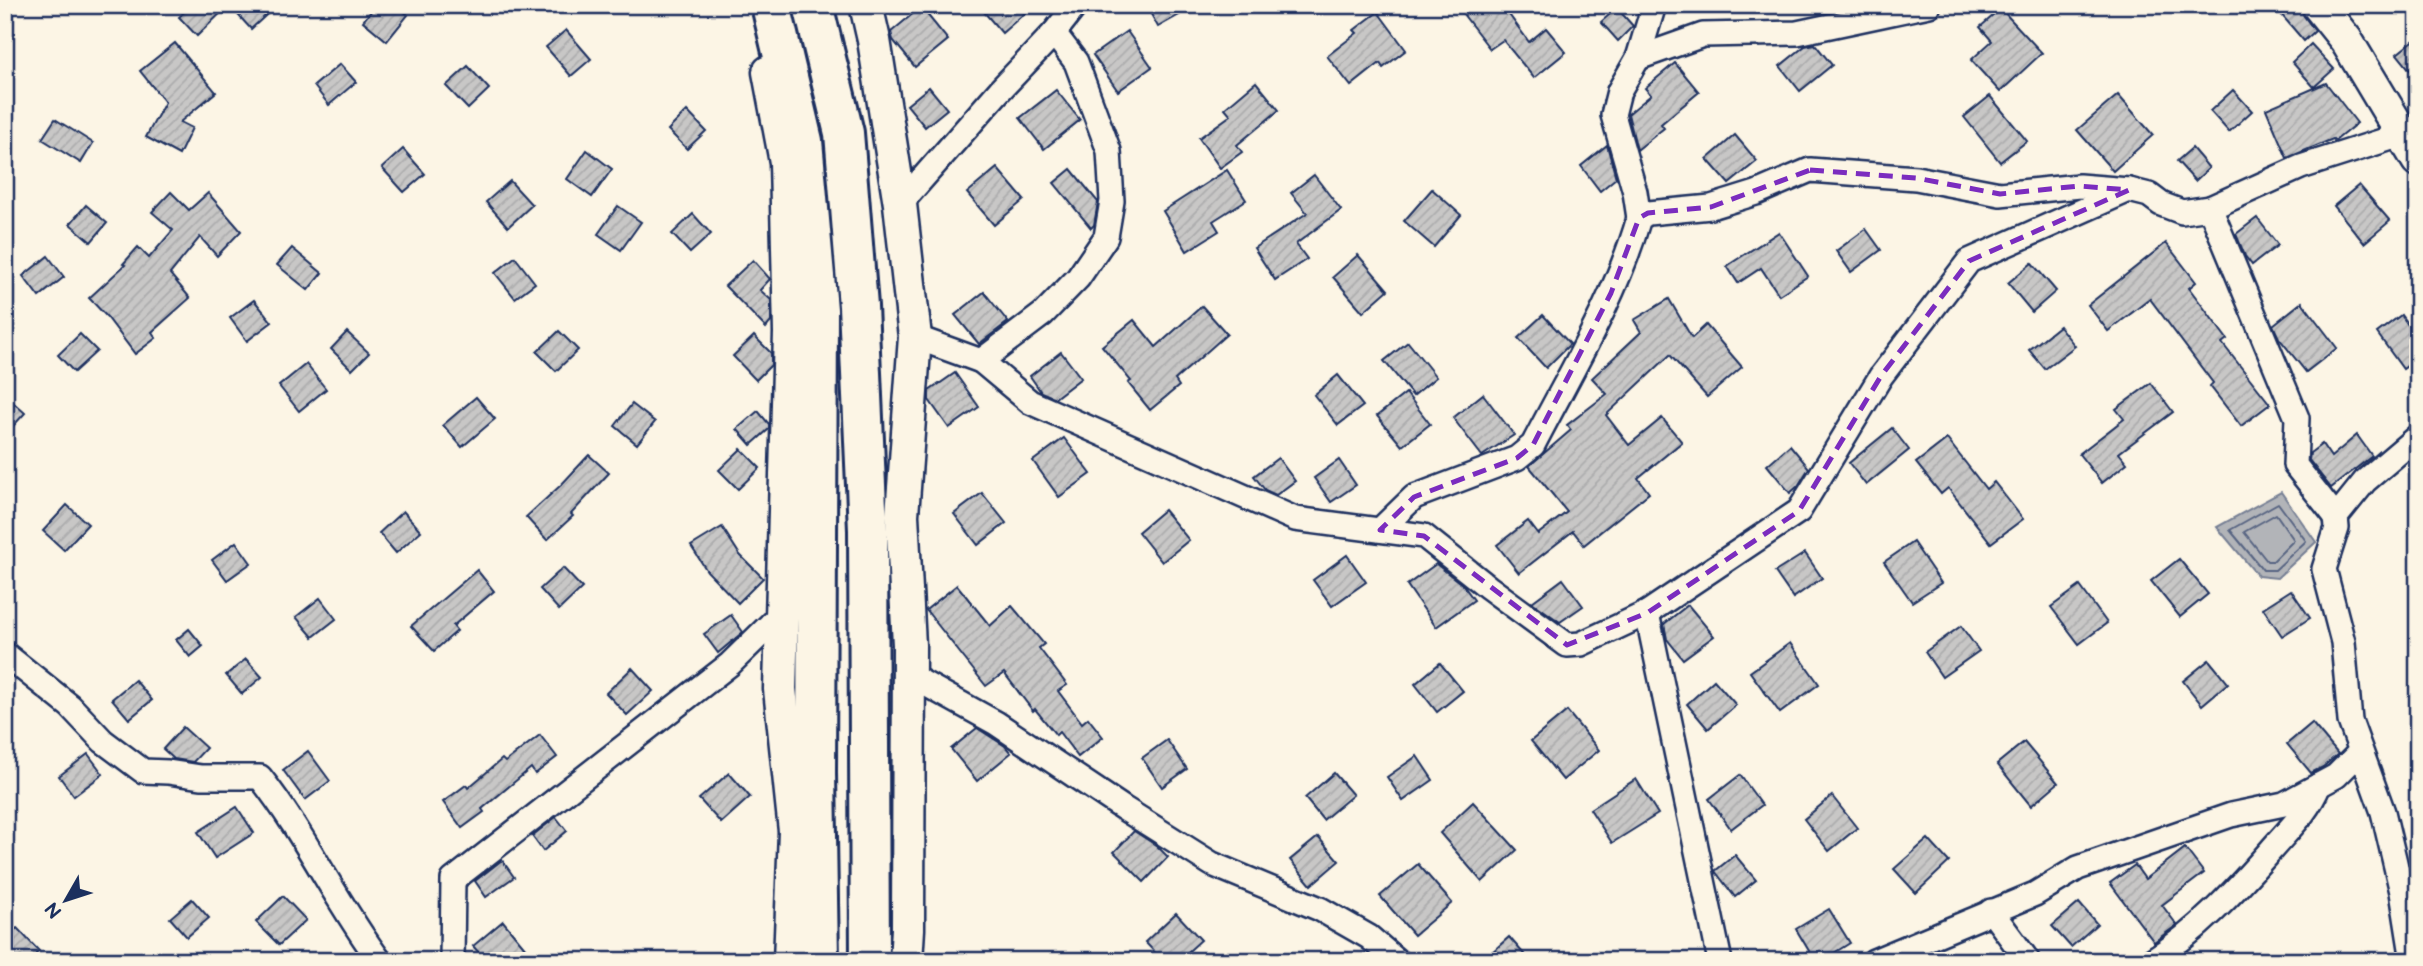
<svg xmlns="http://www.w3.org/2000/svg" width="2423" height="966" font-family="'Balsamiq Sans',sans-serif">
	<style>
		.water { fill: #b2b4b8; stroke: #767f94; stroke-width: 2 }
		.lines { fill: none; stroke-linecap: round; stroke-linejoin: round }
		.shore { stroke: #576482; stroke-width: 2 }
		.building { fill: url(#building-hatch); stroke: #1b2f5e; stroke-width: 2 }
		.street-casing { stroke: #1b2f5e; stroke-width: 28 }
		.secondary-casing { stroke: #1b2f5e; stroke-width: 37 }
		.highway-casing { stroke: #1b2f5e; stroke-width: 44 }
		.street { stroke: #fcf5e5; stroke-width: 23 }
		.secondary { stroke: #fcf5e5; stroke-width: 32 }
		.highway { stroke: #fcf5e5; stroke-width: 38 }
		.marked { fill: none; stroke: #7b2cbf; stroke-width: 5; stroke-dasharray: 14 9; stroke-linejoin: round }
	</style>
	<defs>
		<pattern id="building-hatch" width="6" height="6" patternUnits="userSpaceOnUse" patternTransform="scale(1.75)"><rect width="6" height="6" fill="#c8c7c6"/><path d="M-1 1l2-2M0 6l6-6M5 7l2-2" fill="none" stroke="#ababac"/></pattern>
	</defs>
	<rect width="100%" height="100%" fill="#fcf5e5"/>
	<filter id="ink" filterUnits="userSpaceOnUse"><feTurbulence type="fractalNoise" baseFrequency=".0143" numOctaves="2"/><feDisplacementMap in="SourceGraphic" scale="14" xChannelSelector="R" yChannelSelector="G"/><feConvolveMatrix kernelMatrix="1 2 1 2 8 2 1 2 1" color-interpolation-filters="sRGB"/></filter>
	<g filter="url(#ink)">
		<!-- water -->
		<polygon class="water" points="2281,492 2316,542 2277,578 2258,576 2217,527"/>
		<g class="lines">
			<!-- shore -->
			<g class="shore">
				<polygon points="2278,503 2306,541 2275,570 2263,570 2230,530"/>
				<polygon points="2276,514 2294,540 2273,561 2267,561 2244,532"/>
			</g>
		</g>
		<!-- building -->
		<g class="building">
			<polygon points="192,5 229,5 197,36 179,17"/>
			<polygon points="229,5 277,5 251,29"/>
			<polygon points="376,5 396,5 408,15 387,41 363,21"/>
			<polygon points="978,5 1034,5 1002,33"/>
			<polygon points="1146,5 1197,5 1158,27"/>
			<polygon points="1456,5 1502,5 1529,42 1546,28 1566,52 1534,78 1503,40 1490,49"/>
			<polygon points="2288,5 2300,5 2304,16 2315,31 2304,41 2280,13"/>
			<polygon points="921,7 948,40 915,67 893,40 891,32"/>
			<polygon points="1617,8 1633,26 1618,41 1601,22"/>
			<polygon points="2001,9 2042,53 2000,92 1971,60 1992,41 1980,27"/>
			<polygon points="1378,12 1406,50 1383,68 1380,63 1351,86 1327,56 1357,33 1354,30"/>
			<polygon points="566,30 591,59 571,76 546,47"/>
			<polygon points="1127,31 1152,67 1118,91 1093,55"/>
			<polygon points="2418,37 2418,80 2397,54"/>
			<polygon points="175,43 216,92 180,122 192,128 179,155 146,137 165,102 140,71"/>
			<polygon points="1815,44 1832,65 1800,91 1780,66 1805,46"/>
			<polygon points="2311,44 2334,69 2314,87 2292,62"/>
			<polygon points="1675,63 1699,92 1661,124 1664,128 1637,150 1628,114 1651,95 1645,88"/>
			<polygon points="340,64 356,82 329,105 314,86"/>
			<polygon points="468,66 489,89 468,109 446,86"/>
			<polygon points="1256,82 1279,110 1237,145 1242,152 1220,168 1199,138 1231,115 1225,108"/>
			<polygon points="2326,83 2357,123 2335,141 2333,139 2287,158 2266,109"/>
			<polygon points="929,87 947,109 925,127 907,105"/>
			<polygon points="1056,90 1080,120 1044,149 1020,118"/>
			<polygon points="2233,90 2252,111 2229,132 2210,111"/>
			<polygon points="2118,95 2153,135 2113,171 2077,130"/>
			<polygon points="1990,96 2027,141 2000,162 1964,117"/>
			<polygon points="687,111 706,131 687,149 668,130"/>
			<polygon points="55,119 93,143 81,163 42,139"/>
			<polygon points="1735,135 1757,161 1729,184 1707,159"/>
			<polygon points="1607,145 1616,178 1600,191 1581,166"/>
			<polygon points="2192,148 2209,168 2195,181 2177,161"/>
			<polygon points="403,149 425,174 404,192 382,168"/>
			<polygon points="587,150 612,169 592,197 567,179"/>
			<polygon points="997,168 1024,200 994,225 967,193"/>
			<polygon points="1071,169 1098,202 1094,225 1091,228 1054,183"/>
			<polygon points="1227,170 1246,200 1213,221 1219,231 1187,251 1163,211"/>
			<polygon points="1314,175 1341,210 1296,244 1307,259 1275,280 1254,248 1307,213 1291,193"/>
			<polygon points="510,181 532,205 508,227 486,202"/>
			<polygon points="2359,185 2390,221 2364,243 2334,206"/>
			<polygon points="1432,189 1461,215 1434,247 1404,221"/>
			<polygon points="171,192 189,210 208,193 241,231 217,256 200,237 170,274 190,298 152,332 156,338 135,354 107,317 89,298 125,265 123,264 138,247 149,258 173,230 152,212"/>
			<polygon points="86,205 107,223 91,242 70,224"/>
			<polygon points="618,206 641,222 621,250 598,234"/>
			<polygon points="693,214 711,234 690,253 672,234"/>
			<polygon points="2257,218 2278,245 2252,265 2245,256 2236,234"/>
			<polygon points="1866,229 1881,250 1851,272 1836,251"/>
			<polygon points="1779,232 1808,276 1779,295 1761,268 1738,283 1727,266"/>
			<polygon points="2166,243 2196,282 2189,288 2227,339 2222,343 2270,404 2241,426 2210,386 2213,383 2150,299 2108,331 2088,305"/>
			<polygon points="292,248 322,273 308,290 277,265"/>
			<polygon points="1358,255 1388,290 1363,312 1333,277"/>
			<polygon points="48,256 64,277 39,297 23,276"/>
			<polygon points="515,257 535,283 515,298 495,273"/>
			<polygon points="753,260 770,279 760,290 771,300 771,322 766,328 725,286"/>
			<polygon points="2032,263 2056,291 2032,312 2008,283"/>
			<polygon points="984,292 1008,322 979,344 955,315"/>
			<polygon points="1669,299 1692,338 1706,325 1742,367 1707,397 1670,355 1606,415 1629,445 1662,418 1682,442 1638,478 1649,493 1584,545 1573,531 1519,573 1497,545 1528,521 1538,534 1567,512 1529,466 1571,430 1567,425 1607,394 1592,378 1641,332 1634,320"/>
			<polygon points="254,300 272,322 247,341 230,318"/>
			<polygon points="2302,302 2337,348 2306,372 2279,338 2273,325"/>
			<polygon points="1202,306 1227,334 1175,380 1179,386 1150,410 1128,383 1131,381 1102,346 1134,320 1156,347"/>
			<polygon points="1543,315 1570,344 1546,368 1518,338"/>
			<polygon points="2401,315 2418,339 2418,358 2403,369 2377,333"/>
			<polygon points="2059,326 2075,346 2045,369 2029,350"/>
			<polygon points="559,331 578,350 556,371 537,352"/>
			<polygon points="347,332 369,353 352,370 331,349"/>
			<polygon points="80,334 97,351 74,372 58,355"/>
			<polygon points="754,336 771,353 771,365 756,380 733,356"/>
			<polygon points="1408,342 1436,377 1413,396 1384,361"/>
			<polygon points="1061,352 1081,378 1055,398 1041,392 1030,376"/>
			<polygon points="306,364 326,389 299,411 279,386"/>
			<polygon points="955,373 979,407 949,428 929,400 929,391"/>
			<polygon points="1338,375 1363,406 1338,425 1314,395"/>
			<polygon points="2151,383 2173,412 2119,453 2127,463 2102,483 2079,454 2124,419 2116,409"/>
			<polygon points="1406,393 1430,424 1402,446 1377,416"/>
			<polygon points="1483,394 1514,435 1482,456 1453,418"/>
			<polygon points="5,395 25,413 5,435"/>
			<polygon points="476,397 495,419 462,447 443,425"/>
			<polygon points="632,404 655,422 637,444 615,426"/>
			<polygon points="758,411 769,424 769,429 751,445 737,429"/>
			<polygon points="1892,428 1909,450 1866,485 1849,463"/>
			<polygon points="2357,435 2372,456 2331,488 2309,460 2310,453 2322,444 2331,457"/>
			<polygon points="1064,438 1091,474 1059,497 1033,461"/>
			<polygon points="1947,439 1986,489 1994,482 2023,519 1991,543 1948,488 1941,494 1916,463"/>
			<polygon points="1790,445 1809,468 1798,486 1790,493 1767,465"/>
			<polygon points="741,449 760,468 738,489 719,470"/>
			<polygon points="589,455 609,473 571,514 573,516 547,540 526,517 561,485"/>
			<polygon points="1278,458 1295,481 1276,495 1265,490 1254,476"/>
			<polygon points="1339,460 1356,485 1331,502 1314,478"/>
			<polygon points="982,493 1006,523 978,545 954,514"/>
			<polygon points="67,505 88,524 64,550 43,531"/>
			<polygon points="1164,510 1189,540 1162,562 1138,532"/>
			<polygon points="403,511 421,531 396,553 379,533"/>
			<polygon points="722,527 740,555 763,578 738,603 707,571 691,546"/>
			<polygon points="236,542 251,563 227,580 212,560"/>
			<polygon points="1913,542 1941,583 1912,602 1884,562"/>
			<polygon points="1805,553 1822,578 1793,598 1775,572"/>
			<polygon points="1347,555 1366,582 1332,606 1313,580"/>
			<polygon points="2179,559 2208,594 2180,617 2151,581"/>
			<polygon points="1436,564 1463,585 1474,600 1436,627 1407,585"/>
			<polygon points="563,568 582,588 559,610 540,589"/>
			<polygon points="477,570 494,591 453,626 457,631 434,651 411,626"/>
			<polygon points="1563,579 1583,606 1560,622 1532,602"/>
			<polygon points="957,585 990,626 1012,606 1044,644 1039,648 1067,685 1058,691 1082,723 1088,718 1103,737 1078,757 1059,732 1056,735 1035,709 1033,711 1004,673 986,686 926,610"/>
			<polygon points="2080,586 2107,623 2079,644 2051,607"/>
			<polygon points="2291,590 2310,618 2282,636 2263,608"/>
			<polygon points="320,598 336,619 313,637 296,617"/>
			<polygon points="1688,605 1714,636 1683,659 1667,639 1664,624"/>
			<polygon points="731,615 743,632 718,653 704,634"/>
			<polygon points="1961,626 1979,651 1942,677 1925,652"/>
			<polygon points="189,629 203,646 190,657 176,640"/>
			<polygon points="1790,643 1819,684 1780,713 1750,672"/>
			<polygon points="246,659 262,677 242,694 226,675"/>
			<polygon points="2209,660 2228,683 2202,705 2183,681"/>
			<polygon points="1440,663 1463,691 1437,712 1415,684"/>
			<polygon points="632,668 653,691 627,715 606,693"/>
			<polygon points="135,680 152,700 129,719 112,699"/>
			<polygon points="1714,680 1736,705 1708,729 1687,704"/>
			<polygon points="1567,711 1599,750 1563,780 1531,741"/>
			<polygon points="2312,723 2338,754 2323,767 2311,773 2287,744"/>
			<polygon points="183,727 206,748 193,762 174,759 163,749"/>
			<polygon points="977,728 1005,746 1011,753 977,781 951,749"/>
			<polygon points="540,735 557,757 535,774 531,768 482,809 484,812 462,828 443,802 466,785 468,788 502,759 505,762"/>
			<polygon points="1167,740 1187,769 1162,787 1142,758"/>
			<polygon points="2024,742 2058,783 2031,806 1997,764"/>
			<polygon points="308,751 330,781 305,800 283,770"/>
			<polygon points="88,754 103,774 74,796 59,776"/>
			<polygon points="1417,756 1433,780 1403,801 1387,777"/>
			<polygon points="729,773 750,797 721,823 699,799"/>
			<polygon points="1334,773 1353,795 1323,820 1305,798"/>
			<polygon points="1740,775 1762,805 1731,829 1709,799"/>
			<polygon points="1636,779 1658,814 1612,843 1590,809"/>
			<polygon points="1832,796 1857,828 1829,851 1804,819"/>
			<polygon points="1473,802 1517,850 1482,882 1440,833"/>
			<polygon points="237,807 254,833 215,858 198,832"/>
			<polygon points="556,817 567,831 543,851 532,836"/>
			<polygon points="1134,831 1157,846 1168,857 1144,882 1114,852"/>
			<polygon points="1318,837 1339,861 1311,885 1290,860"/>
			<polygon points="1928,839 1949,862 1916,893 1894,869"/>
			<polygon points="2185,848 2204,873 2162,905 2177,925 2154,942 2110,883 2135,865 2145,879"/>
			<polygon points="1735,855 1756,880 1735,897 1715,871"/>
			<polygon points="502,860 514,877 486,897 475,881"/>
			<polygon points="1418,864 1452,903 1414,935 1380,896"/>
			<polygon points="283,896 306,920 279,945 256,922"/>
			<polygon points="192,899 209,918 187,937 170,918"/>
			<polygon points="2079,903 2097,924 2071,947 2052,926"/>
			<polygon points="1829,909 1850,943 1821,961 1815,961 1796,929"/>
			<polygon points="1176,913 1201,940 1178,961 1163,961 1145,942"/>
			<polygon points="503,921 526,949 512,961 486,961 473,946"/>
			<polygon points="17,928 39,951 29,961 5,961 5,938"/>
			<polygon points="1509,937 1530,961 1482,961"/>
		</g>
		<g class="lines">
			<!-- street casing -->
			<g class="street-casing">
				<g id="street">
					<polyline points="1638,58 1703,35 1797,33 1929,5"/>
					<polyline points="900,204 1000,90 1054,33"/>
					<polyline points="2210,208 2297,418 2295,465 2336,517"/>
					<polyline points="1639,218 1635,192 1613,115 1619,91 1638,58 1654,5"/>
					<polyline points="915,337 981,361 1043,314 1078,278 1106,237 1112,201 1109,151 1076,62 1054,33 1076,5"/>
					<polyline points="981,361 1030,402 1295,519 1424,536 1488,587 1567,645 1581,644 1647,613 1799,511 1881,376 1969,261 2129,190"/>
					<path d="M1380,530L1414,497L1517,458L1533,445C1571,371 1616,298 1639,218L1648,213L1711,207L1756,193L1810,170L1916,178L2000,194L2079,186L2129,190L2149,195L2161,204L2182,212L2210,208L2301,167L2401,135"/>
					<polyline points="1647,613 1720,961"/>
					<path d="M5,654L70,706L103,741L143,771L168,772L201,777H260C305,834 336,902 380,961"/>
					<polyline points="909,675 996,723 1123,808 1212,864 1320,909 1369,937 1397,961"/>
					<polyline points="1991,911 2028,961"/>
					<polyline points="452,961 453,880 730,664 784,611"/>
					<polyline points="1874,961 2035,894 2078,868 2231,815 2284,804 2336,776 2360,752"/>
					<path d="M2151,961C2197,932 2235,891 2271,850C2290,828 2308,812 2319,785"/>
					<polyline points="2413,961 2402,892 2383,812 2350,721 2343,642 2324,569 2337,528 2336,517 2365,481 2418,436"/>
				</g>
			</g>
			<!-- secondary casing -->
			<g class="secondary-casing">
				<g id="secondary">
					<polyline points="866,5 874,40 900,204 915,337 902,515 909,645 908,929 906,961"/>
					<polyline points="2318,5 2346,40 2418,160"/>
					<polyline points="769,72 786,162 790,333 780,689 795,831 790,961"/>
				</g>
			</g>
			<!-- highway casing -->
			<g class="highway-casing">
				<g id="highway">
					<polyline points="771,5 803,141 818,310 816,773 819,961"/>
					<polyline points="813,5 844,133 858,306 868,530 870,961"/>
				</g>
			</g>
			<!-- street -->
			<use href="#street" class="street"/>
			<!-- secondary -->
			<use href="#secondary" class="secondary"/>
			<!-- highway -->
			<use href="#highway" class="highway"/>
		</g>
	</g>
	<!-- marked area -->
	<path class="marked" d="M1810,170L1916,178L2000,194L2079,186L2129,190L1969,261L1881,376L1799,511L1647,613L1567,645L1424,536L1380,530L1414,497L1517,458L1533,445L1611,293L1639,218L1648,213L1711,207Z"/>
	<!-- margin -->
	<rect width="2423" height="966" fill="none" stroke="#fcf5e5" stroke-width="28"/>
	<rect x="14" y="14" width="2395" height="938" fill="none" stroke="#1b2f5e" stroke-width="2.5" filter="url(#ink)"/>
	<!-- north arrow -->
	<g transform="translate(66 900) rotate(231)" stroke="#fcf5e5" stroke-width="5" paint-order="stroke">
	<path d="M0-5L12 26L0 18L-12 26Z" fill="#1b2f5e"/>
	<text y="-10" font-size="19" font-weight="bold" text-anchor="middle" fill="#1b2f5e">N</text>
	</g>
</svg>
